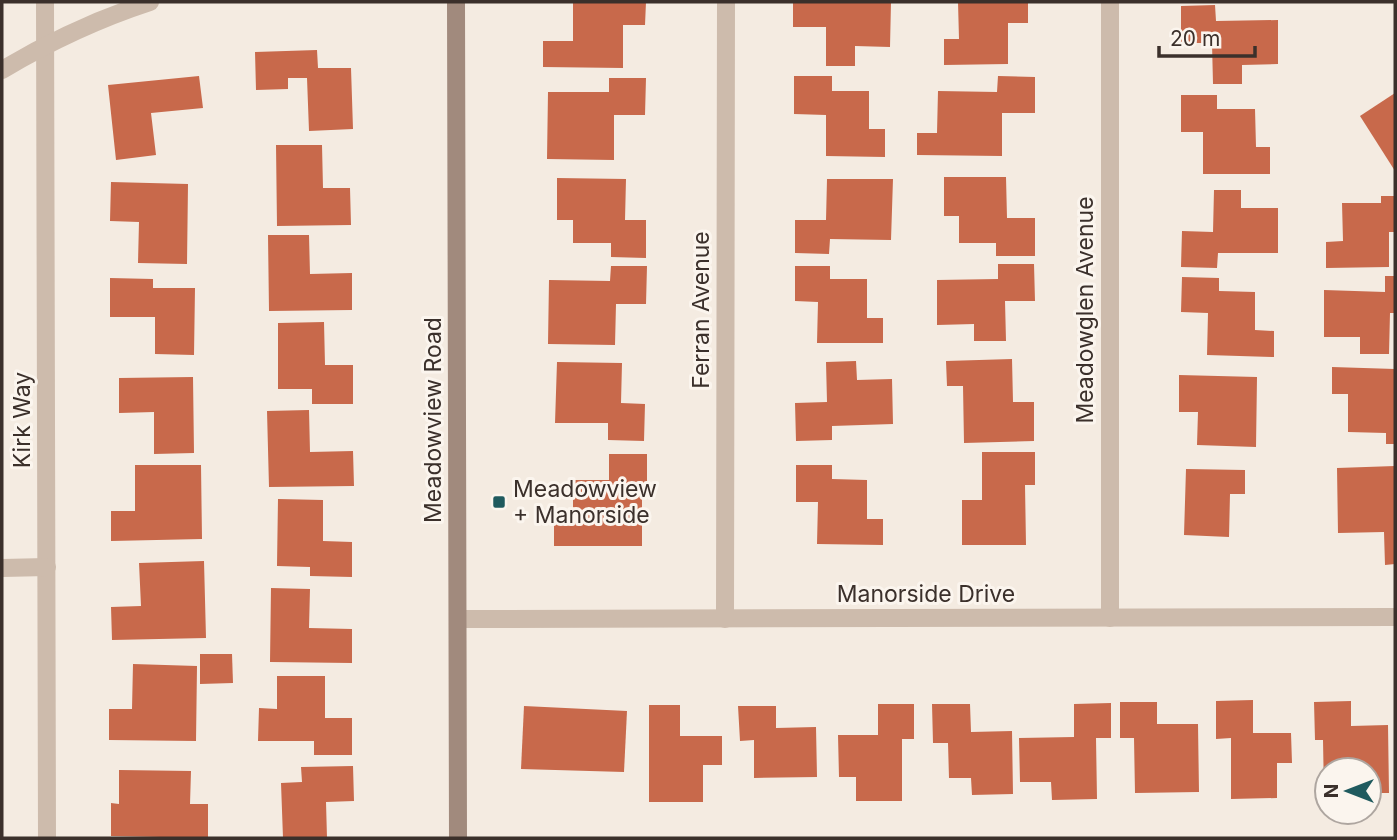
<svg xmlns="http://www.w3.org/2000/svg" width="1397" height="840" font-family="Inter,sans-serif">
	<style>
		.building { fill: #c8694b }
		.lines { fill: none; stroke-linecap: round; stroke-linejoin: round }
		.minor { stroke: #cdbbac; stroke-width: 18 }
		.secondary { stroke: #a18a7d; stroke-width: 18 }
		.poi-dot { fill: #1f5a5e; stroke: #fbf5ee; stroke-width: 2.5 }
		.labels { text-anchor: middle; stroke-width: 6; stroke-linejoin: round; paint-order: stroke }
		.street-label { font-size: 23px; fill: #3b302b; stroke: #fbf5ee }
		.poi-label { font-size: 23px; fill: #3b302b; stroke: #fbf5ee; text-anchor: start }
	</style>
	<rect width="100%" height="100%" fill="#f4ebe1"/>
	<!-- building -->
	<g class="building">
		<polygon points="573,2 646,2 645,25 623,25 623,68 543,67 543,41 573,41"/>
		<polygon points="793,2 891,2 890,47 855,46 855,66 826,66 826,27 793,27"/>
		<polygon points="958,2 1028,2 1028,23 1008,23 1008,64 944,65 944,39 959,39"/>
		<polygon points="1215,5 1216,21 1278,20 1278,64 1242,65 1242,84 1213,84 1212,43 1181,43 1181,6"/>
		<polygon points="317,50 318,68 351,68 353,129 309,131 307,78 288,78 288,89 256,90 255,52"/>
		<polygon points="199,76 203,108 151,113 156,155 116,160 108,85"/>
		<polygon points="794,76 832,76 832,91 869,91 869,129 885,129 885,157 826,156 826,115 794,114"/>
		<polygon points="998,76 1035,77 1035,113 1002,113 1002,156 917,155 917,133 937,133 938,91 997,92"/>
		<polygon points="609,78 646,78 645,115 614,115 614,160 547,159 548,92 609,92"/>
		<polygon points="1395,93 1395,171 1360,116"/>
		<polygon points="1181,95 1217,95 1217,109 1255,109 1256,147 1270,147 1270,174 1203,174 1203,132 1181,132"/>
		<polygon points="276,145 322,145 323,188 350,188 351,225 277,226"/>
		<polygon points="944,177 1006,177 1007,218 1035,218 1035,256 996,256 996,243 959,243 959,216 944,216"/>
		<polygon points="557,178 626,179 625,220 646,220 646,258 611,257 611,243 573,243 573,220 557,220"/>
		<polygon points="827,179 893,179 891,240 830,239 829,254 795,253 795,220 826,220"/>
		<polygon points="111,182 188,184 187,264 138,263 139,222 110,221"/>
		<polygon points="1214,190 1241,190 1241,208 1278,208 1278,253 1218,253 1217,268 1181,267 1182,231 1213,232"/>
		<polygon points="1381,196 1395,196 1395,232 1389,232 1389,267 1326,268 1326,242 1343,241 1342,203 1381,203"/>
		<polygon points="268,235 309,235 310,274 352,273 352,310 269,311"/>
		<polygon points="998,264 1034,264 1035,301 1005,301 1006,341 974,341 974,324 937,325 937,280 998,279"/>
		<polygon points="611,266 647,266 646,304 616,304 615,345 548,344 549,280 610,281"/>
		<polygon points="795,266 830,266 830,279 867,279 867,318 883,318 883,343 817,343 818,302 795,301"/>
		<polygon points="1385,276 1395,276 1395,313 1390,313 1389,354 1360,354 1360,337 1324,337 1324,290 1385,292"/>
		<polygon points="1182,277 1219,278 1219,291 1255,292 1255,330 1274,331 1274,357 1207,355 1208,313 1181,312"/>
		<polygon points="110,278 153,279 153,288 195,288 194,355 155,354 155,317 110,317"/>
		<polygon points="324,322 325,365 353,365 353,404 312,404 312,389 278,389 278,323"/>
		<polygon points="1012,359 1013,402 1034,402 1034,441 964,443 963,386 947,386 946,361"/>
		<polygon points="856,361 857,380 892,379 893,424 832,426 832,440 796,441 795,403 827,402 826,362"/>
		<polygon points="557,362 622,363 621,403 645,404 644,441 608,440 608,423 555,423"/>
		<polygon points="1332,367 1395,369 1395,444 1386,444 1386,433 1348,432 1348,394 1332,394"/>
		<polygon points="1179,375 1257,377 1256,447 1197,445 1198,412 1179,412"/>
		<polygon points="193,377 194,453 154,454 154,412 119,413 119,378"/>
		<polygon points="309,410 310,452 353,451 354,486 269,487 267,411"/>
		<polygon points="982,452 1035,452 1035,485 1025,485 1026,545 962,545 962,500 982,500"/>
		<polygon points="609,454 647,454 647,486 642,486 642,546 554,546 554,513 573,513 573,480 609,480"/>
		<polygon points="135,465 201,465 202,539 111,541 111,511 135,511"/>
		<polygon points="796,465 832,465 832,479 867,480 867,519 883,519 883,545 817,544 818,502 796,502"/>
		<polygon points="1395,466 1395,564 1385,565 1384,532 1338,533 1337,468"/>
		<polygon points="1186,469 1245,470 1245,494 1230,494 1229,537 1184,535"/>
		<polygon points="278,499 323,500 323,541 352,542 352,577 310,576 310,567 277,566"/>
		<polygon points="204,561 206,638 112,640 111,607 141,606 139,563"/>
		<polygon points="271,588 310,589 309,628 352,629 352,663 270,662"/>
		<polygon points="200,654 232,654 233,683 200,684"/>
		<polygon points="133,664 197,666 196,741 109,740 109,709 132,709"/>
		<polygon points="277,676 325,676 325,718 352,718 352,755 314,755 314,741 258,741 259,708 277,709"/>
		<polygon points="1253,700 1253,733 1291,733 1292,763 1277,763 1277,798 1231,799 1231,738 1216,739 1216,701"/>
		<polygon points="1351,701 1351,726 1388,725 1389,793 1369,793 1369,770 1327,770 1327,793 1324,794 1323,740 1315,740 1314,702"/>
		<polygon points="1120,702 1157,702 1157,724 1198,724 1199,792 1135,793 1134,738 1120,738"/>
		<polygon points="1111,703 1111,738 1096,738 1097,799 1052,800 1051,782 1020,782 1019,738 1074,737 1074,704"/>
		<polygon points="878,704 914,704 914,739 902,739 902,801 856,801 856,777 839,777 838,735 878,735"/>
		<polygon points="932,704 970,704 971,732 1012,731 1013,794 972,795 971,778 949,778 948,743 933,743"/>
		<polygon points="649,705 680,705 680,736 722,736 722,765 703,765 703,802 649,802"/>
		<polygon points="524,706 627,711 624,772 521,769"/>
		<polygon points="738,706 776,706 776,728 816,727 817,777 754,778 754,740 740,741"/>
		<polygon points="353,766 354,801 326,802 327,838 283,838 281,783 302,782 301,767"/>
		<polygon points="119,770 191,771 190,804 208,804 208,838 111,836 111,803 119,804"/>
	</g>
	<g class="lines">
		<!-- minor -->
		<g class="minor">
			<polyline points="45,2 47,838"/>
			<polyline points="1110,2 1110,618"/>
			<path d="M2,70C49,42 98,19 150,2"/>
			<polyline points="2,568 47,567"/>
			<polyline points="458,619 1395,617"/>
			<polyline points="725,619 726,2"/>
		</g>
		<!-- secondary -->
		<polyline class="secondary" points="456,2 458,838"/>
	</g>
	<!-- markers -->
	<rect class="poi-dot" x="492" y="495" width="14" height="14" rx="3.5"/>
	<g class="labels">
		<!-- street labels -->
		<g class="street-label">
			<text transform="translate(701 310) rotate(-90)" y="8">Ferran Avenue</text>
			<text transform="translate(1085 310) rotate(-90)" y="8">Meadowglen Avenue</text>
			<text transform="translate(22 420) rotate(-90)" y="8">Kirk Way</text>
			<text transform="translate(433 420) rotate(-90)" y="8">Meadowview Road</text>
			<text x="926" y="602">Manorside Drive</text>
		</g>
		<!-- poi labels -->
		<g class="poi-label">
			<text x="513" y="497">Meadowview<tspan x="513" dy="26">+ Manorside</tspan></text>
		</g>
	</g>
	<!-- border -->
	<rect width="1397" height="840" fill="none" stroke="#3b302b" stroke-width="7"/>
	<!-- north arrow -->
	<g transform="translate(1348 791) rotate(270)"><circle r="33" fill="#fbf5ee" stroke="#aea6a0" stroke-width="2"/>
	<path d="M0-5L12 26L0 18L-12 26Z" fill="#1f5a5e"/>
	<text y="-10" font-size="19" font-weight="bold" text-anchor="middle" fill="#3b302b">N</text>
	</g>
	<!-- scale -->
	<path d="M1159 46v10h96v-10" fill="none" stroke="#3b302b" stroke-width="3.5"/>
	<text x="1170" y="46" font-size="21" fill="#3b302b" stroke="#fbf5ee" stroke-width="5" paint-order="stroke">20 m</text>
</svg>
